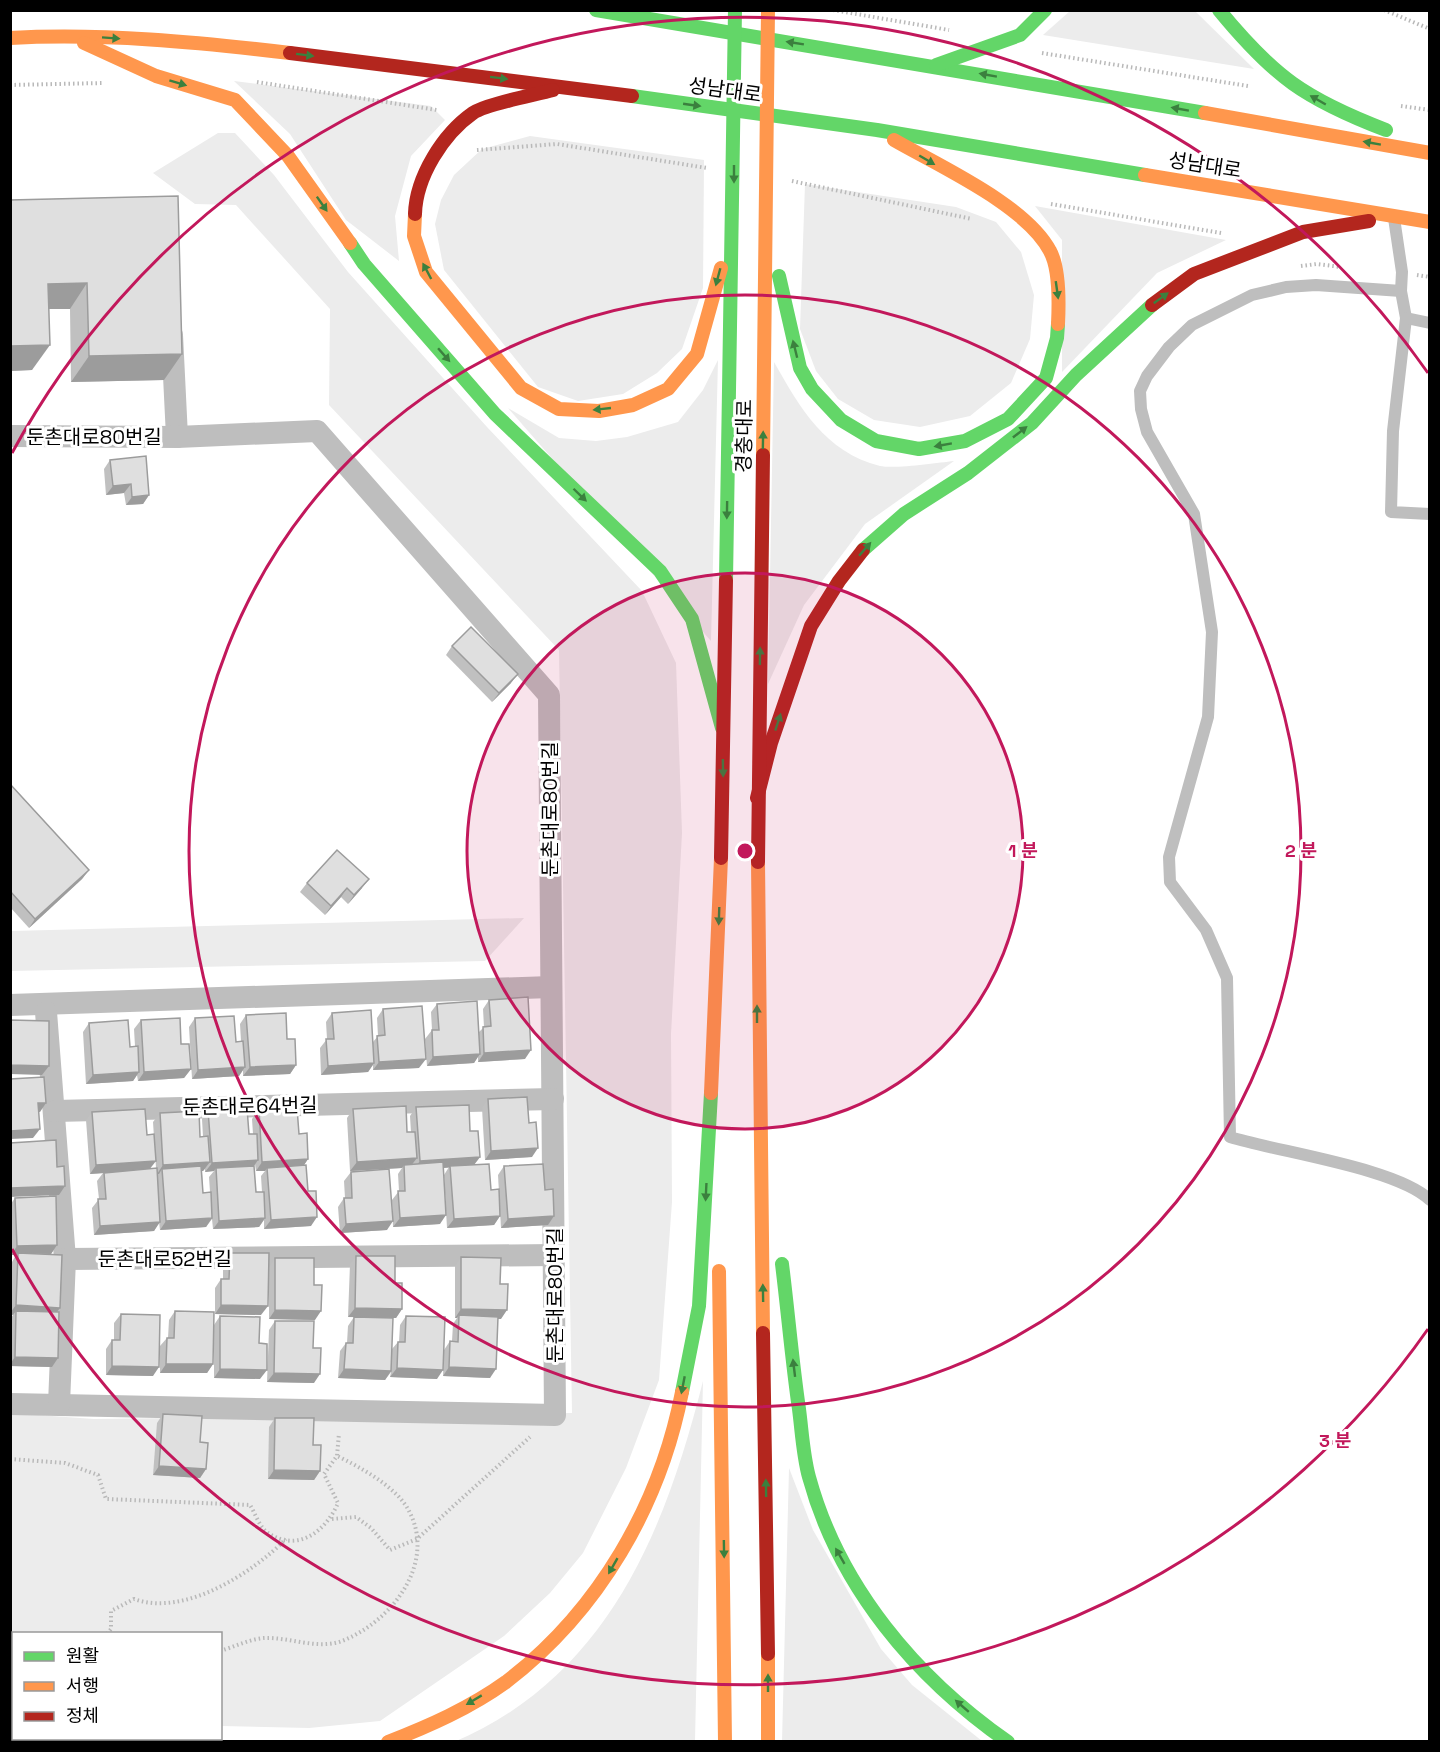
<svg xmlns="http://www.w3.org/2000/svg" width="1440" height="1752" font-family="'Space Grotesk','Noto Sans KR',sans-serif">
	<style>
		.green { fill: #ececec }
		.lines { fill: none; stroke-linecap: round; stroke-linejoin: round }
		.path { stroke: #b9b9b9; stroke-width: 4; stroke-dasharray: 1.5 3; stroke-linecap: butt }
		.lane { stroke: #bebebe; stroke-width: 12 }
		.street { stroke: #bebebe; stroke-width: 22 }
		.fast { stroke: #63d668; stroke-width: 14 }
		.slow { stroke: #ff974d; stroke-width: 14 }
		.jam { stroke: #b3261e; stroke-width: 14 }
		.wall { fill: #c0c0c0; fill-rule: evenodd }
		.shaded-wall { fill: #9c9c9c }
		.building { fill: #dfdfdf; stroke: #9c9c9c; stroke-width: 1.5 }
		.oneway { fill: #3b803e }
		.ring { fill: none; stroke: #c2185b; stroke-width: 3 }
		.labels { text-anchor: middle; stroke-width: 6; stroke-linejoin: round; paint-order: stroke }
		.street-label { font-size: 20px; fill: #000; stroke: #fff }
		.centre { fill: #c2185b; stroke: #fff; stroke-width: 3 }
		.ring-label { font-size: 18px; text-anchor: middle; font-weight: bold; fill: #c2185b; stroke: #fff; stroke-width: 6; stroke-linejoin: round; paint-order: stroke }
	</style>
	<rect width="100%" height="100%" fill="#fff"/>
	<!-- green -->
	<g class="green">
		<polygon points="1070,11 1195,11 1254,69 1043,35"/>
		<polygon points="234,81 431,106 445,120 411,156 395,216 399,261 346,220 290,134"/>
		<polygon points="218,133 235,133 274,175 348,272 487,427 642,591 676,663 682,833 671,1034 672,1202 659,1380 626,1468 583,1553 550,1593 504,1636 380,1721 309,1728 221,1726 220,1634 14,1634 13,1718 11,1718 10,1413 94,1419 572,1413 559,650 329,405 330,309 236,205 195,204 153,173"/>
		<polygon points="530,136 704,160 703,288 682,349 657,373 623,394 578,401 538,387 444,270 435,224 441,200 454,175 482,149"/>
		<polygon points="805,184 956,207 996,222 1021,252 1034,295 1030,339 1011,383 970,416 920,427 874,420 838,399 816,371 800,329"/>
		<polygon points="1035,206 1226,240 1157,273 1062,372 1062,240"/>
		<polygon points="718,360 711,641 508,408 559,438 596,441 627,437 678,422 703,390"/>
		<path d="M774,362C800,408 825,452 880,466C895,469 936,463 954,461L865,524L804,605L768,684Z"/>
		<polygon points="524,918 485,961 11,971 11,931"/>
		<path d="M703,1381L695,1741L454,1742C607,1677 665,1532 703,1381Z"/>
		<polygon points="789,1468 813,1530 881,1649 912,1685 982,1741 782,1742"/>
	</g>
	<g class="lines">
		<!-- path -->
		<g class="path">
			<polyline points="833,10 949,30"/>
			<polyline points="1384,10 1430,29"/>
			<polyline points="1042,53 1248,86"/>
			<polyline points="257,82 437,110"/>
			<polyline points="10,85 103,83"/>
			<polyline points="1401,106 1430,110"/>
			<polyline points="477,150 557,144 707,168"/>
			<polyline points="792,181 972,219"/>
			<polyline points="1051,204 1221,233"/>
			<polyline points="1301,266 1317,264 1341,267"/>
			<polyline points="1417,275 1430,277"/>
			<path d="M10,1459L65,1463L98,1475L106,1499L250,1505C255,1513 260,1528 268,1533C298,1553 326,1531 338,1503L324,1474L337,1456L339,1433"/>
			<polyline points="332,1519 356,1517 371,1528 390,1550 417,1539 530,1437"/>
			<path d="M107,1634L111,1629V1611L134,1599C184,1617 251,1574 286,1539"/>
			<polyline points="10,1651 14,1651"/>
			<path d="M220,1651C234,1647 250,1639 264,1638C290,1637 317,1650 342,1641C391,1622 437,1564 409,1511C397,1487 360,1467 337,1456"/>
		</g>
		<!-- lane -->
		<g class="lane">
			<polyline points="1394,218 1402,272 1401,291 1406,318 1393,431 1391,512 1430,514"/>
			<path d="M1401,291L1316,285L1286,287L1252,295L1192,325L1169,347L1147,376L1140,391L1141,409L1147,432L1194,514L1212,632L1208,717L1169,857L1170,882L1206,930L1227,978L1230,1137C1278,1152 1397,1168 1430,1200"/>
			<polyline points="1406,318 1430,323"/>
		</g>
		<!-- street -->
		<g class="street">
			<polyline points="172,335 177,437"/>
			<polyline points="10,436 177,437 317,431 549,695 555,1415 10,1404"/>
			<polyline points="10,1005 551,987"/>
			<polyline points="46,1012 65,1259 59,1404"/>
			<polyline points="55,1111 553,1099"/>
			<polyline points="65,1259 555,1255"/>
		</g>
		<!-- fast -->
		<g class="fast">
			<polyline points="596,10 1205,113"/>
			<path d="M1219,10C1274,77 1305,99 1386,130"/>
			<polyline points="936,65 1020,35 1045,10"/>
			<polyline points="632,96 877,130 1145,175"/>
			<polyline points="350,243 364,264 495,414 660,571 692,619 722,728"/>
			<polyline points="779,276 800,368 812,389 841,420 876,441 919,449 965,441 1008,419 1046,378 1057,338 1058,324"/>
			<polyline points="863,550 904,514 968,473 1032,423 1076,375 1152,305"/>
			<polyline points="726,580 735,10"/>
			<path d="M782,1264C788,1312 792,1361 799,1409C802,1432 803,1455 809,1477C839,1587 916,1678 1008,1742"/>
			<polyline points="682,1392 699,1306 711,1093"/>
		</g>
		<!-- slow -->
		<g class="slow">
			<path d="M10,38C103,33 197,42 290,53"/>
			<polyline points="84,43 156,76 235,100 288,156 350,243"/>
			<polyline points="1205,113 1430,153"/>
			<path d="M894,140C939,166 1026,205 1050,251C1060,269 1059,304 1058,324"/>
			<polyline points="1145,175 1430,222"/>
			<polyline points="415,214 414,236 426,272 521,388 559,409 599,411 633,405 668,389 697,354 721,268"/>
			<polyline points="763,455 768,10"/>
			<polyline points="758,862 763,1333"/>
			<polyline points="711,1093 721,858"/>
			<polyline points="719,1271 725,1742"/>
			<polyline points="768,1654 768,1742"/>
			<path d="M388,1742C429,1726 470,1708 506,1682C599,1611 660,1505 682,1392"/>
		</g>
		<!-- jam -->
		<g class="jam">
			<polyline points="290,53 632,96"/>
			<path d="M415,214C416,177 443,134 473,113C486,104 535,95 553,90"/>
			<polyline points="1152,305 1194,274 1303,232 1369,221"/>
			<polyline points="757,798 771,743 811,626 839,581 863,550"/>
			<polyline points="721,858 726,580"/>
			<polyline points="758,862 763,455"/>
			<polyline points="763,1333 768,1654"/>
		</g>
	</g>
	<!-- wall -->
	<g class="wall">
		<polygon points="178,196 164,380 71,382 70,309 49,309 32,370 10,371 10,200"/>
		<polygon points="110,460 149,495 143,504 126,505 124,493 106,495 104,469"/>
		<polygon points="452,646 511,683 492,702 446,655"/>
		<polygon points="10,784 89,870 82,879 29,928 10,907"/>
		<polygon points="307,883 362,888 348,904 341,897 325,915 300,892"/>
		<polygon points="489,1000 525,1059 478,1062 478,1056 474,1063 427,1066 425,1039 432,1030 431,1012 437,1004 478,1033 484,1027 483,1009"/>
		<polygon points="383,1009 419,1068 373,1070 373,1065 368,1072 321,1075 320,1048 327,1039 326,1022 332,1013 373,1042 378,1036 377,1018"/>
		<polygon points="246,1015 287,1039 296,1065 290,1074 243,1076 243,1070 239,1076 192,1079 189,1027 195,1018 236,1042 241,1041 240,1024"/>
		<polygon points="141,1020 181,1044 191,1069 184,1078 138,1081 137,1075 133,1081 86,1084 83,1032 89,1023 130,1047 135,1046 134,1029"/>
		<polygon points="488,1099 529,1123 532,1157 485,1160 482,1108"/>
		<polygon points="416,1107 470,1131 480,1157 474,1165 491,1190 500,1216 494,1225 447,1228 444,1175 449,1167 444,1168 440,1224 393,1227 392,1200 399,1191 398,1174 402,1168 350,1171 347,1118 353,1109 407,1132 411,1132 410,1116"/>
		<path d="M208,1110L249,1134H253L252,1119L259,1110L299,1134L308,1159L304,1165L311,1226L264,1229V1220L259,1227L213,1229L212,1219L206,1227L160,1230L159,1222L154,1231L94,1235L92,1208L99,1199L97,1181L103,1173L90,1174L86,1120L92,1112L147,1135L150,1169L156,1168L153,1122L160,1113L200,1137H203L202,1119ZM255,1164L256,1171H265L261,1176L262,1192H256L254,1166ZM205,1169V1172L214,1171L209,1177L210,1192L203,1193L202,1171H203Z"/>
		<polygon points="504,1166 545,1190 548,1225 501,1228 498,1175"/>
		<polygon points="351,1172 387,1230 340,1233 338,1207 344,1198 345,1198 344,1181"/>
		<polygon points="15,1198 57,1245 51,1254 60,1308 57,1312 58,1358 52,1367 10,1366 10,1319 13,1315 10,1314 12,1262 16,1255 11,1255 10,1205"/>
		<polygon points="230,1253 261,1315 215,1314 215,1288 221,1279 223,1279 223,1262"/>
		<polygon points="356,1256 395,1283 402,1309 396,1318 364,1317 392,1349 398,1342 399,1342 400,1325 406,1316 437,1379 390,1377 391,1372 385,1380 338,1378 340,1351 346,1343 347,1343 348,1326 354,1317 348,1317 350,1264"/>
		<polygon points="461,1257 500,1284 501,1319 498,1319 490,1378 443,1376 444,1350 450,1341 452,1341 453,1324 457,1318 455,1318 455,1266"/>
		<polygon points="275,1258 314,1285 315,1320 269,1319 269,1267"/>
		<polygon points="175,1311 213,1364 207,1373 160,1373 160,1346 167,1338 168,1338 169,1320"/>
		<polygon points="121,1314 153,1376 106,1375 106,1349 112,1340 114,1340 114,1323"/>
		<polygon points="220,1316 259,1343 260,1379 214,1378 214,1325"/>
		<polygon points="275,1321 313,1348 314,1383 267,1382 269,1330"/>
		<polygon points="163,1414 200,1442 206,1469 200,1478 153,1475 157,1423"/>
		<polygon points="275,1418 313,1445 320,1471 314,1480 268,1479 269,1427"/>
	</g>
	<!-- shaded-wall -->
	<g class="shaded-wall">
		<polygon points="87,283 70,309 31,309 48,284"/>
		<polygon points="50,345 32,370 10,371 10,346"/>
		<polygon points="182,354 164,380 71,382 89,356"/>
		<polygon points="131,484 124,493 106,495 113,486"/>
		<polygon points="149,495 143,504 126,505 132,497"/>
		<polygon points="518,674 511,683 492,702 499,693"/>
		<polygon points="89,870 82,879 29,928 35,919"/>
		<polygon points="369,879 362,888 348,904 354,895"/>
		<polygon points="347,888 341,897 325,915 331,906"/>
		<polygon points="531,1050 525,1059 478,1062 484,1053"/>
		<polygon points="480,1054 474,1063 427,1066 433,1057"/>
		<polygon points="426,1059 419,1068 373,1070 379,1062"/>
		<polygon points="374,1063 368,1072 321,1075 328,1066"/>
		<polygon points="10,1065 49,1066 42,1075 10,1074"/>
		<polygon points="296,1065 290,1074 243,1076 250,1067"/>
		<polygon points="245,1067 239,1076 192,1079 198,1070"/>
		<polygon points="191,1069 184,1078 138,1081 144,1072"/>
		<polygon points="139,1072 133,1081 86,1084 93,1075"/>
		<polygon points="38,1103 46,1103 40,1112 32,1112"/>
		<polygon points="40,1129 33,1138 10,1139 10,1131"/>
		<polygon points="538,1148 532,1157 485,1160 491,1151"/>
		<polygon points="480,1157 473,1166 413,1170 420,1161"/>
		<polygon points="417,1158 410,1167 404,1165 402,1168 350,1171 357,1162"/>
		<polygon points="308,1159 302,1168 267,1168 265,1171 256,1171 262,1162"/>
		<polygon points="258,1160 252,1169 216,1168 214,1171 205,1172 212,1163"/>
		<polygon points="156,1161 149,1170 90,1174 96,1165"/>
		<polygon points="210,1162 203,1171 163,1174 162,1169 159,1174 157,1174 163,1165"/>
		<polygon points="65,1186 59,1195 10,1197 10,1188"/>
		<polygon points="446,1215 440,1224 393,1227 400,1218"/>
		<polygon points="500,1216 494,1225 447,1228 454,1219"/>
		<polygon points="554,1216 548,1225 501,1228 508,1219"/>
		<polygon points="317,1217 311,1226 264,1229 271,1220"/>
		<polygon points="212,1218 206,1227 160,1230 166,1221"/>
		<polygon points="265,1218 259,1227 213,1229 219,1221"/>
		<polygon points="393,1221 387,1230 340,1233 346,1224"/>
		<polygon points="160,1222 154,1231 94,1235 100,1226"/>
		<polygon points="57,1245 51,1254 18,1253 16,1255 11,1255 17,1246"/>
		<polygon points="16,1305 60,1308 53,1317 16,1311 13,1315 10,1314 10,1313"/>
		<polygon points="221,1305 268,1306 261,1315 215,1314"/>
		<polygon points="355,1308 402,1309 396,1318 348,1317"/>
		<polygon points="461,1309 507,1310 501,1319 459,1318 459,1315 457,1318 455,1318"/>
		<polygon points="275,1310 321,1311 315,1320 269,1319"/>
		<polygon points="15,1357 58,1358 52,1367 10,1366 10,1364"/>
		<polygon points="166,1364 213,1364 207,1373 160,1373"/>
		<polygon points="112,1366 159,1367 153,1376 106,1375"/>
		<polygon points="449,1367 496,1369 490,1378 443,1376"/>
		<polygon points="397,1368 443,1370 437,1379 390,1377"/>
		<polygon points="220,1369 267,1370 260,1379 214,1378"/>
		<polygon points="344,1369 391,1371 385,1380 338,1378"/>
		<polygon points="274,1373 320,1374 314,1383 267,1382"/>
		<polygon points="159,1466 206,1469 200,1478 153,1475"/>
		<polygon points="274,1470 320,1471 314,1480 268,1479"/>
	</g>
	<!-- building -->
	<g class="building">
		<polygon points="178,196 182,354 89,356 87,283 48,284 50,345 10,346 10,200"/>
		<polygon points="146,456 149,495 132,497 131,484 113,486 110,460"/>
		<polygon points="471,627 518,674 499,693 452,646"/>
		<polygon points="10,784 89,870 35,919 10,891"/>
		<polygon points="337,850 369,879 354,895 347,888 331,906 307,883"/>
		<polygon points="528,997 531,1050 484,1053 483,1027 491,1026 489,1000"/>
		<polygon points="477,1001 480,1054 433,1057 432,1030 439,1030 437,1004"/>
		<polygon points="422,1006 426,1059 379,1062 377,1036 385,1035 383,1009"/>
		<polygon points="371,1010 374,1063 328,1066 326,1039 334,1039 332,1013"/>
		<polygon points="286,1013 287,1039 295,1039 296,1065 250,1067 246,1015"/>
		<polygon points="234,1016 236,1042 243,1041 245,1067 198,1070 195,1018"/>
		<polygon points="180,1018 181,1044 189,1044 191,1069 144,1072 141,1020"/>
		<polygon points="10,1020 49,1021 49,1066 10,1065"/>
		<polygon points="128,1020 130,1047 138,1046 139,1072 93,1075 89,1023"/>
		<polygon points="44,1077 46,1103 38,1103 40,1129 10,1131 10,1079"/>
		<polygon points="527,1097 529,1123 536,1122 538,1148 491,1151 488,1099"/>
		<polygon points="469,1105 470,1131 478,1131 480,1157 420,1161 416,1107"/>
		<polygon points="406,1106 407,1132 415,1132 417,1158 357,1162 353,1109"/>
		<polygon points="247,1108 249,1134 257,1134 258,1160 212,1163 208,1110"/>
		<polygon points="297,1108 299,1134 307,1133 308,1159 262,1162 259,1110"/>
		<polygon points="145,1109 147,1135 154,1134 156,1161 96,1165 92,1112"/>
		<polygon points="199,1111 200,1137 208,1136 210,1162 163,1165 160,1113"/>
		<polygon points="56,1140 57,1167 64,1166 65,1186 10,1188 10,1143"/>
		<polygon points="443,1162 446,1215 400,1218 398,1191 405,1191 404,1165"/>
		<polygon points="489,1164 491,1190 499,1189 500,1216 454,1219 450,1166"/>
		<polygon points="543,1164 545,1190 553,1189 554,1216 508,1219 504,1166"/>
		<polygon points="306,1165 308,1191 316,1191 317,1217 271,1220 267,1168"/>
		<polygon points="201,1166 203,1193 211,1192 212,1218 166,1221 162,1169"/>
		<polygon points="254,1166 256,1192 264,1192 265,1218 219,1221 216,1168"/>
		<polygon points="157,1168 160,1222 100,1226 98,1199 106,1199 104,1173"/>
		<polygon points="389,1169 393,1221 346,1224 344,1198 352,1198 351,1172"/>
		<polygon points="56,1196 57,1245 17,1246 15,1198"/>
		<polygon points="18,1253 62,1255 60,1308 16,1305"/>
		<polygon points="230,1253 269,1253 268,1306 221,1305 221,1279 229,1279"/>
		<polygon points="356,1256 395,1256 395,1283 402,1283 402,1309 355,1308"/>
		<polygon points="461,1257 501,1258 500,1284 508,1284 507,1310 461,1309"/>
		<polygon points="275,1258 314,1258 314,1285 322,1285 321,1311 275,1310"/>
		<polygon points="16,1311 59,1312 58,1358 15,1357"/>
		<polygon points="175,1311 214,1312 213,1364 166,1364 167,1338 174,1338"/>
		<polygon points="121,1314 160,1315 159,1367 112,1366 112,1340 120,1340"/>
		<polygon points="459,1315 498,1317 496,1369 449,1367 450,1341 458,1342"/>
		<polygon points="220,1316 260,1317 259,1343 267,1344 267,1370 220,1369"/>
		<polygon points="406,1316 445,1317 443,1370 397,1368 398,1342 405,1342"/>
		<polygon points="354,1317 393,1318 391,1371 344,1369 346,1343 353,1343"/>
		<polygon points="275,1321 314,1321 313,1348 321,1348 320,1374 274,1373"/>
		<polygon points="163,1414 202,1416 200,1442 208,1443 206,1469 159,1466"/>
		<polygon points="275,1418 314,1418 313,1445 321,1445 320,1471 274,1470"/>
	</g>
	<!-- one-way arrows -->
	<defs><path id="oneway-solid" d="M-6-.8H1V-3.2L6.5 0L1 3.2V.8H-6Z" transform="scale(1.5)"/></defs>
	<g class="oneway">
		<use href="#oneway-solid" transform="translate(111 38) rotate(4)"/>
		<use href="#oneway-solid" transform="translate(795 43) rotate(-171)"/>
		<use href="#oneway-solid" transform="translate(305 55) rotate(7)"/>
		<use href="#oneway-solid" transform="translate(988 75) rotate(-170)"/>
		<use href="#oneway-solid" transform="translate(499 78) rotate(7)"/>
		<use href="#oneway-solid" transform="translate(178 83) rotate(17)"/>
		<use href="#oneway-solid" transform="translate(1318 100) rotate(-150)"/>
		<use href="#oneway-solid" transform="translate(692 105) rotate(8)"/>
		<use href="#oneway-solid" transform="translate(1180 109) rotate(-170)"/>
		<use href="#oneway-solid" transform="translate(1372 143) rotate(-170)"/>
		<use href="#oneway-solid" transform="translate(927 160) rotate(30)"/>
		<use href="#oneway-solid" transform="translate(734 174) rotate(90)"/>
		<use href="#oneway-solid" transform="translate(322 204) rotate(55)"/>
		<use href="#oneway-solid" transform="translate(427 271) rotate(-118)"/>
		<use href="#oneway-solid" transform="translate(718 277) rotate(105)"/>
		<use href="#oneway-solid" transform="translate(1057 290) rotate(82)"/>
		<use href="#oneway-solid" transform="translate(1161 298) rotate(-36)"/>
		<use href="#oneway-solid" transform="translate(795 349) rotate(-104)"/>
		<use href="#oneway-solid" transform="translate(444 355) rotate(49)"/>
		<use href="#oneway-solid" transform="translate(602 409) rotate(174)"/>
		<use href="#oneway-solid" transform="translate(1020 432) rotate(-38)"/>
		<use href="#oneway-solid" transform="translate(763 440) rotate(-89)"/>
		<use href="#oneway-solid" transform="translate(943 445) rotate(170)"/>
		<use href="#oneway-solid" transform="translate(580 495) rotate(44)"/>
		<use href="#oneway-solid" transform="translate(727 510) rotate(91)"/>
		<use href="#oneway-solid" transform="translate(865 549) rotate(-49)"/>
		<use href="#oneway-solid" transform="translate(760 656) rotate(-89)"/>
		<use href="#oneway-solid" transform="translate(778 722) rotate(-72)"/>
		<use href="#oneway-solid" transform="translate(723 768) rotate(89)"/>
		<use href="#oneway-solid" transform="translate(719 916) rotate(92)"/>
		<use href="#oneway-solid" transform="translate(757 1014) rotate(-90)"/>
		<use href="#oneway-solid" transform="translate(706 1192) rotate(93)"/>
		<use href="#oneway-solid" transform="translate(763 1293) rotate(-91)"/>
		<use href="#oneway-solid" transform="translate(794 1368) rotate(-97)"/>
		<use href="#oneway-solid" transform="translate(683 1385) rotate(101)"/>
		<use href="#oneway-solid" transform="translate(766 1488) rotate(-91)"/>
		<use href="#oneway-solid" transform="translate(724 1549) rotate(89)"/>
		<use href="#oneway-solid" transform="translate(840 1556) rotate(-120)"/>
		<use href="#oneway-solid" transform="translate(613 1566) rotate(120)"/>
		<use href="#oneway-solid" transform="translate(768 1683) rotate(-90)"/>
		<use href="#oneway-solid" transform="translate(474 1700) rotate(149)"/>
		<use href="#oneway-solid" transform="translate(962 1706) rotate(-139)"/>
	</g>
	<!-- distance rings -->
	<circle cx="745" cy="851" r="278" fill="#c2185b" fill-opacity=".12"/>
	<g class="ring">
		<circle cx="745" cy="851" r="278"/>
		<circle cx="745" cy="851" r="556"/>
		<path d="M1428 1329A834 834 0 0 1 12 1249M12 453A834 834 0 0 1 1428 373"/>
	</g>
	<g class="labels">
		<!-- street labels -->
		<g class="street-label">
			<text transform="translate(725 90) rotate(8)" y="7">성남대로</text>
			<text transform="translate(1205 165) rotate(9)" y="7">성남대로</text>
			<text transform="translate(744 436) rotate(-89)" y="7">경충대로</text>
			<text x="94" y="444">둔촌대로80번길</text>
			<text transform="translate(550 809) rotate(-90)" y="7">둔촌대로80번길</text>
			<text transform="translate(250 1106) rotate(-1)" y="7">둔촌대로64번길</text>
			<text x="165" y="1266">둔촌대로52번길</text>
			<text transform="translate(555 1295) rotate(-90)" y="7">둔촌대로80번길</text>
		</g>
	</g>
	<circle cx="745" cy="851" r="9" class="centre"/>
	<g class="ring-label">
		<text x="1023" y="857">1 분</text>
		<text x="1301" y="857">2 분</text>
		<text x="1335" y="1447">3 분</text>
	</g>
	<!-- border -->
	<rect width="1440" height="1752" fill="none" stroke="#000000" stroke-width="24"/>
	<!-- legend -->
	<rect x="12" y="1632" width="210" height="108" fill="#ffffff" stroke="#999999" stroke-width="1.5"/>
	<rect x="24" y="1652" width="30" height="9" fill="#63d668" stroke="#999999" stroke-width="1.5"/>
	<text x="66" y="1662" font-size="18" fill="#000000">원활</text>
	<rect x="24" y="1682" width="30" height="9" fill="#ff974d" stroke="#999999" stroke-width="1.5"/>
	<text x="66" y="1692" font-size="18" fill="#000000">서행</text>
	<rect x="24" y="1712" width="30" height="9" fill="#b3261e" stroke="#999999" stroke-width="1.5"/>
	<text x="66" y="1722" font-size="18" fill="#000000">정체</text>
</svg>
